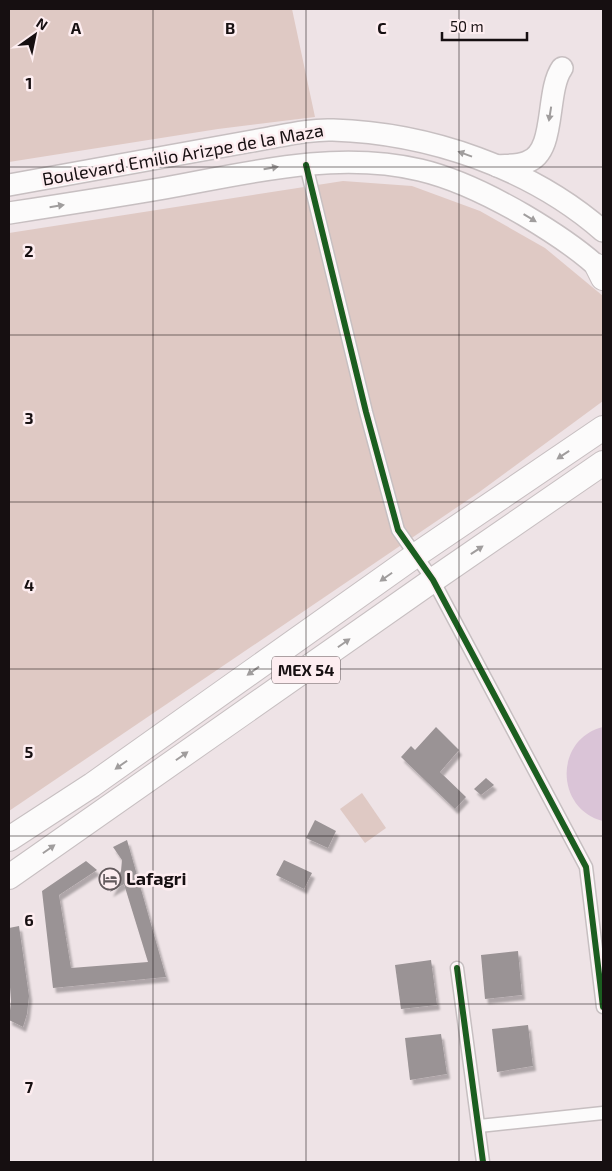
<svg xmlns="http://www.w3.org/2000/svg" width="612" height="1171" font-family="'Exo 2',sans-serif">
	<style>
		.green { fill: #dfc9c4 }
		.water { fill: #dac4d7 }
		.building { fill: #9a9395; filter: url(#shadow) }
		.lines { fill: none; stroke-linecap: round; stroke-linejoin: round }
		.street-casing { stroke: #c7bfc1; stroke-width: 15 }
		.primary-casing { stroke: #c7bfc1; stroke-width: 24 }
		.highway-casing { stroke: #c7bfc1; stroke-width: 26 }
		.street { stroke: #fcfbfb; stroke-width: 12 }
		.primary { stroke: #fcfbfb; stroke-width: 21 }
		.highway { stroke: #fcfbfb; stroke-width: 24 }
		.cycleway-casing { stroke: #fdedf0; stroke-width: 9 }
		.cycleway { stroke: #1b5e20; stroke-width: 6 }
		.oneway { fill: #a09d9d }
		.grid { fill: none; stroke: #160f11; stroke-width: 1; stroke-opacity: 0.55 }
		.labels { text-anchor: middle; stroke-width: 5; stroke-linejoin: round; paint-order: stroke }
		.shield { fill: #fdedf0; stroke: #5b5254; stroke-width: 1 }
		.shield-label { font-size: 16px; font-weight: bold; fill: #160f11 }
		.street-label { font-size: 18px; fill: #160f11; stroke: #fdedf0 }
		.poi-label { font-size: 18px; font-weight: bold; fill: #160f11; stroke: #fdedf0; text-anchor: start }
		.grid-label { font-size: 16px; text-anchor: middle; font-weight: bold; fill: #160f11; stroke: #fdedf0; stroke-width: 5; stroke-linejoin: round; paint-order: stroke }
	</style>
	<defs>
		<filter id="shadow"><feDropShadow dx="3" dy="5" stdDeviation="1" flood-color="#0004"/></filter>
	</defs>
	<rect width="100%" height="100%" fill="#eee3e6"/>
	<!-- green -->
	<g class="green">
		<polygon points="9,9 292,9 315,117 218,129 9,162"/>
		<polygon points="343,181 412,186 480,211 545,248 603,296 603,401 478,493 9,811 9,233"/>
		<polygon points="362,793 386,828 365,843 340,809"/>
	</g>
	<!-- water -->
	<path class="water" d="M603,727V821C555,809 554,739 603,727Z"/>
	<!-- building -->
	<g class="building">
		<polygon points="436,727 459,750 440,772 466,797 455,809 401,757 411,746 415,750"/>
		<polygon points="486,778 494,785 481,795 474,789"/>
		<polygon points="315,820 336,831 328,848 306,838"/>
		<polygon points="127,840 166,977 53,988 42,891 86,861 97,870 59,895 71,968 148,962 124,884 110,892 121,871 122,860 113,847"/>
		<polygon points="284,860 312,873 304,889 276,875"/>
		<polygon points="19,926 29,996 27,1014 23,1027 9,1020 11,1001 9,973 9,928"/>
		<polygon points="518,951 522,995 485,999 481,955"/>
		<polygon points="431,960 437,1005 401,1009 395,965"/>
		<polygon points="528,1025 533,1066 497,1072 492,1029"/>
		<polygon points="441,1034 447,1074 410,1080 405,1038"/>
	</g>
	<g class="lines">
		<!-- street casing -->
		<g class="street-casing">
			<g id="street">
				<polyline points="306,165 366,412 398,530 433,580 586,867 603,1007"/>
				<polyline points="457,968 483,1162"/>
				<polyline points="479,1126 603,1113"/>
			</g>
		</g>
		<!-- primary casing -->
		<g class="primary-casing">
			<g id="primary">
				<path d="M497,166C506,165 518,166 527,162C557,152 545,92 562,68"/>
				<path d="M9,185L269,138C290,134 312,129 333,130C429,133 531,168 603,231"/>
				<path d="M9,213C61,205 113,197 165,188C248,173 336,150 420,170C454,178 493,197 524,215C551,231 581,250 603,272"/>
			</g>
		</g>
		<!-- highway casing -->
		<g class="highway-casing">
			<g id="highway">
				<polyline points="597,266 603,278"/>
				<polyline points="9,839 92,785 416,555 603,428"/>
				<polyline points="9,877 433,580 603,463"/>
			</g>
		</g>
		<!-- street -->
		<use href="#street" class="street"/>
		<!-- primary -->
		<use href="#primary" class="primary"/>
		<!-- highway -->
		<use href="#highway" class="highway"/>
		<!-- cycleway casing -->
		<g class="cycleway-casing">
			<g id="cycleway">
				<polyline points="306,165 366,412 398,530 433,580 586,867 603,1007"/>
				<polyline points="457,968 483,1162"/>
			</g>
		</g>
		<!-- cycleway -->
		<use href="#cycleway" class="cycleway"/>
	</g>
	<!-- one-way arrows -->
	<defs><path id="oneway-solid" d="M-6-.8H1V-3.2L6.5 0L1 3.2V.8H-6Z" transform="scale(1.25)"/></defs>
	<g class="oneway">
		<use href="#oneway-solid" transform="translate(550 114) rotate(99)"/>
		<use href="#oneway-solid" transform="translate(465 154) rotate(-160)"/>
		<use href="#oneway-solid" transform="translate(271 168) rotate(-10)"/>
		<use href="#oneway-solid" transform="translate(57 206) rotate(-9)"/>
		<use href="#oneway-solid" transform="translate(530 218) rotate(31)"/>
		<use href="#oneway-solid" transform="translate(563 455) rotate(146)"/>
		<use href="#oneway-solid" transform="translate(477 550) rotate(-34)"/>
		<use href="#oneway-solid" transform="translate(386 577) rotate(145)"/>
		<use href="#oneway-solid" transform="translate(344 643) rotate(-35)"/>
		<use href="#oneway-solid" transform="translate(253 671) rotate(144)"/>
		<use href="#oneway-solid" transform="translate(182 756) rotate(-35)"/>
		<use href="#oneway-solid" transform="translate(121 765) rotate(145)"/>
		<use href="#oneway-solid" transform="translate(49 849) rotate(-35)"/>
	</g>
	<!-- grid -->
	<path class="grid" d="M153,9V1162M306,9V1162M459,9V1162M9,167H603M9,335H603M9,502H603M9,669H603M9,836H603M9,1004H603"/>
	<!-- icons -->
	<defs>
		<g id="hotel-ring" transform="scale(1.125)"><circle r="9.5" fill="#fdedf0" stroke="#62595c" stroke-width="1.5"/><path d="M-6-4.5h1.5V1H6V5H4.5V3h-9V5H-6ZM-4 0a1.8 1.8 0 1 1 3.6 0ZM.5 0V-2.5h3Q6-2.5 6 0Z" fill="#62595c"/></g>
	</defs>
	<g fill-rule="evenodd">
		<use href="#hotel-ring" x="110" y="879"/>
	</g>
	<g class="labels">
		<!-- shield labels -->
		<rect class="shield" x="272" y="656.5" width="68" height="27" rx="4"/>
		<g class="shield-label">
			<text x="306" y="676">MEX 54</text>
		</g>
		<!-- street labels -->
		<g class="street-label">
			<text transform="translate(183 155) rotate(-10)" y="6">Boulevard Emilio Arizpe de la Maza</text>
		</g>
		<!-- poi labels -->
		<g class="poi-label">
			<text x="126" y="885">Lafagri</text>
		</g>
	</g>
	<g class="grid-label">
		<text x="76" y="34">A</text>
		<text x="230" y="34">B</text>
		<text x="382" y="34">C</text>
		<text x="29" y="89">1</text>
		<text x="29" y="257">2</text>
		<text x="29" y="424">3</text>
		<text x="29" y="591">4</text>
		<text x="29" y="758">5</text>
		<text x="29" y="926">6</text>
		<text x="29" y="1093">7</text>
	</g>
	<!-- border -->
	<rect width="612" height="1171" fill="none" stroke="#160f11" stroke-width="20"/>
	<!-- north arrow -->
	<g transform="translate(35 35) rotate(33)" stroke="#fdedf0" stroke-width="4" paint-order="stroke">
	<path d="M0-4L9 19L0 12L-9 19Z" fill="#160f11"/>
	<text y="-8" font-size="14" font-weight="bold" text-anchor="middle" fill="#160f11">N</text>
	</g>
	<!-- scale -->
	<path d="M442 32v8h85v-8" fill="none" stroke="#160f11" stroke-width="2.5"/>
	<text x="450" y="32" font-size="15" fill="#160f11" stroke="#fdedf0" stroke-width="4" paint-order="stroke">50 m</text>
</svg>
